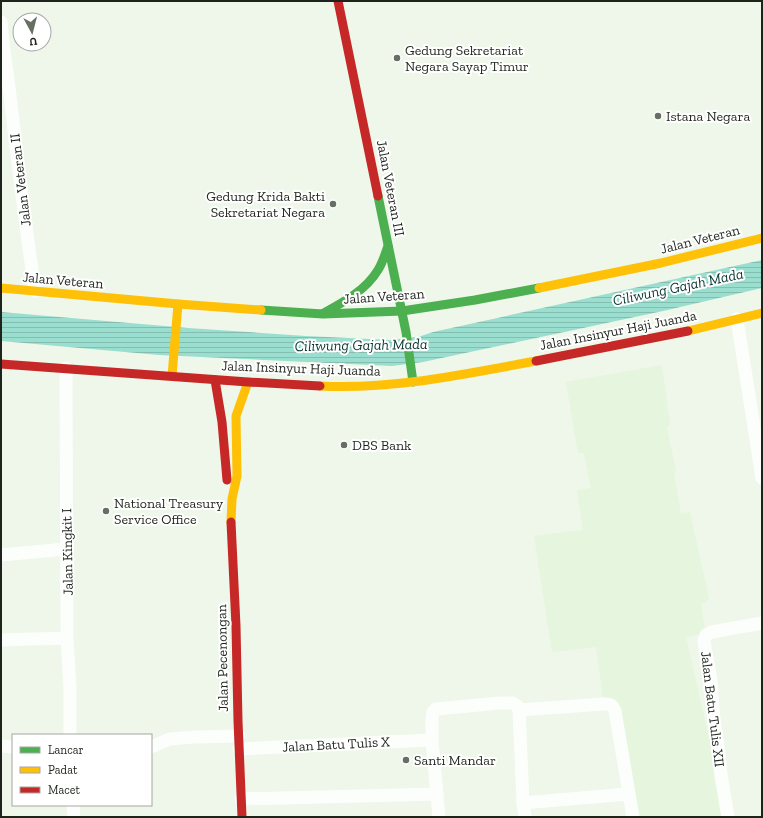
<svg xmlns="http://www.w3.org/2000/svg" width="763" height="818" font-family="'Zilla Slab',serif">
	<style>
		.built { fill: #e6f5dd }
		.water { fill: url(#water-rules) }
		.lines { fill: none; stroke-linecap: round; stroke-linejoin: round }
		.street { stroke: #fcfefc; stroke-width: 13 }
		.fast { stroke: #4caf50; stroke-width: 9 }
		.slow { stroke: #ffc107; stroke-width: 9 }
		.jam { stroke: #c62828; stroke-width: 9 }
		.poi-dot { fill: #676e63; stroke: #fff; stroke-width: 1.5 }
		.labels { text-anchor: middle; stroke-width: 4; stroke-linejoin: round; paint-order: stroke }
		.poi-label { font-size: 14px; fill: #1e241b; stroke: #fff; text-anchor: start }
		.street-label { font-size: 14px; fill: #1e241b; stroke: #fff }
		.water-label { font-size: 15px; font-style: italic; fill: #083731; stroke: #fff }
	</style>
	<defs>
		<pattern id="water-rules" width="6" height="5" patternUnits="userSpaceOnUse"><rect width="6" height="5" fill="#99decf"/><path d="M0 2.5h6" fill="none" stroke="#83beb1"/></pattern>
	</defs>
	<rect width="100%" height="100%" fill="#eef7e9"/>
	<!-- built -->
	<polygon class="built" points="662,365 670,424 667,428 676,471 674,475 681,514 690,512 709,599 701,604 705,631 700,634 686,637 711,747 714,777 721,817 633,817 615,700 603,698 596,647 552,652 534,536 583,530 577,490 591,488 584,453 578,453 566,382"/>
	<!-- water -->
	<polygon class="water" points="762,260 762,288 663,311 423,362 392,366 159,355 1,341 1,312 188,328 306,336 390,340 418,337 433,332"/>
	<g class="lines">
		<!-- street -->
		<g class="street">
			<path d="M1,22C3,49 8,76 11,104C18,166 26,229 35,291"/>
			<polyline points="737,319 762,478"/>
			<polyline points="66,368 67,638 70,688 70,735"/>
			<polyline points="1,555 66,549"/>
			<polyline points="1,640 67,638"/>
			<polyline points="519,710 523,803 525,817"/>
			<polyline points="1,746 13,747"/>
			<polyline points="151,747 170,739 194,737 239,736"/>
			<polyline points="239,749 432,740"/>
			<polyline points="241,799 437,794"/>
			<polyline points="523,803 628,794"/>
			<polyline points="73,805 74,817"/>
			<path d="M439,817L432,740V719L433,712L436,709L500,703H513L517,706L519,710L604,704C611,704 612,705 615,711L633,817"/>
			<polyline points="728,817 721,774 719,752 714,721 711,680 704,641 706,635 712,632 762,623"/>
		</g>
		<!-- fast -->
		<g class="fast">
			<polyline points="378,196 406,332 413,382"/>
			<polyline points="261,310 323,314 402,311 475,300 539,288"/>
			<path d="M324,313C344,302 366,290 378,270C383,262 385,254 388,246"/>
		</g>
		<!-- slow -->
		<g class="slow">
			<polyline points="1,288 178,304 261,310"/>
			<polyline points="539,288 661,263 762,238"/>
			<polyline points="688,331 762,313"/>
			<polyline points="172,376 178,304"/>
			<path d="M320,386C391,390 465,374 536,361"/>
			<polyline points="231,522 232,499 237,476 236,416 248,382"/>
		</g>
		<!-- jam -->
		<g class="jam">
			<polyline points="338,1 378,196"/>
			<polyline points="536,361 688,331"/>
			<polyline points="1,364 248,382 320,386"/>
			<polyline points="215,380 222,422 227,480"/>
			<polyline points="231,522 236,626 238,721 242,817"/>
		</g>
	</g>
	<!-- markers -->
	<g class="poi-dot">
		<circle cx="397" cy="58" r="4"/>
		<circle cx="658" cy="116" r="4"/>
		<circle cx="333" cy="204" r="4"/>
		<circle cx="344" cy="445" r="4"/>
		<circle cx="106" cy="511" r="4"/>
		<circle cx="406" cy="760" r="4"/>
	</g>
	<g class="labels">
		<!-- poi labels -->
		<g class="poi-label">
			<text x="405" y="55">Gedung Sekretariat<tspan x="405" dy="16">Negara Sayap Timur</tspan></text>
			<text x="666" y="121">Istana Negara</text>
			<text x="325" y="201" text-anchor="end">Gedung Krida Bakti<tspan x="325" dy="16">Sekretariat Negara</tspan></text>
			<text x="352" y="450">DBS Bank</text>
			<text x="114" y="508">National Treasury<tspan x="114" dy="16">Service Office</tspan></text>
			<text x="414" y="765">Santi Mandar</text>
		</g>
		<!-- street labels -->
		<g class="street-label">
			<text transform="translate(20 180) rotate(-97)" y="5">Jalan Veteran II</text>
			<text transform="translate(391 188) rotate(79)" y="5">Jalan Veteran III</text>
			<text transform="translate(700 239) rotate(-14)" y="5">Jalan Veteran</text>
			<text transform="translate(63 280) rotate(5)" y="5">Jalan Veteran</text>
			<text transform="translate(384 296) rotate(-4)" y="5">Jalan Veteran</text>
			<text transform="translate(618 330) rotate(-11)" y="5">Jalan Insinyur Haji Juanda</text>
			<text transform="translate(301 368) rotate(2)" y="5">Jalan Insinyur Haji Juanda</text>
			<text transform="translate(67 552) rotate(-91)" y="5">Jalan Kingkit I</text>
			<text transform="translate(222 658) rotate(-91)" y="5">Jalan Pecenongan</text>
			<text transform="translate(713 709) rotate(83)" y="5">Jalan Batu Tulis XII</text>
			<text transform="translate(336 744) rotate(-3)" y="5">Jalan Batu Tulis X</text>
		</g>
		<!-- water labels -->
		<g class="water-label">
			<text transform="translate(678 287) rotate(-12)" y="5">Ciliwung Gajah Mada</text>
			<text transform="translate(361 345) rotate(-1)" y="5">Ciliwung Gajah Mada</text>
		</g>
	</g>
	<!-- border -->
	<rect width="763" height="818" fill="none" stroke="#1e241b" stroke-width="4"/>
	<!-- legend -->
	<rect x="12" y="734" width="140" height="72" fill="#ffffff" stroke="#a5a7a4"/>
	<rect x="20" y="747" width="20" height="6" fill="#4caf50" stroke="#a5a7a4"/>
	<text x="48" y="754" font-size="12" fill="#1e241b">Lancar</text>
	<rect x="20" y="767" width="20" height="6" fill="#ffc107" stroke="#a5a7a4"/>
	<text x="48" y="774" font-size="12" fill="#1e241b">Padat</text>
	<rect x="20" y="787" width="20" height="6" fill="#c62828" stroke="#a5a7a4"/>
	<text x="48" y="794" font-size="12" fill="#1e241b">Macet</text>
	<!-- north arrow -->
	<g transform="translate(32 32) rotate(173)"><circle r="19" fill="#ffffff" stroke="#a5a7a4"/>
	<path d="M0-3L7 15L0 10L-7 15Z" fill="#676e63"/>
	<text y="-6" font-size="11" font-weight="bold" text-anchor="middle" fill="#1e241b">U</text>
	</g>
</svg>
